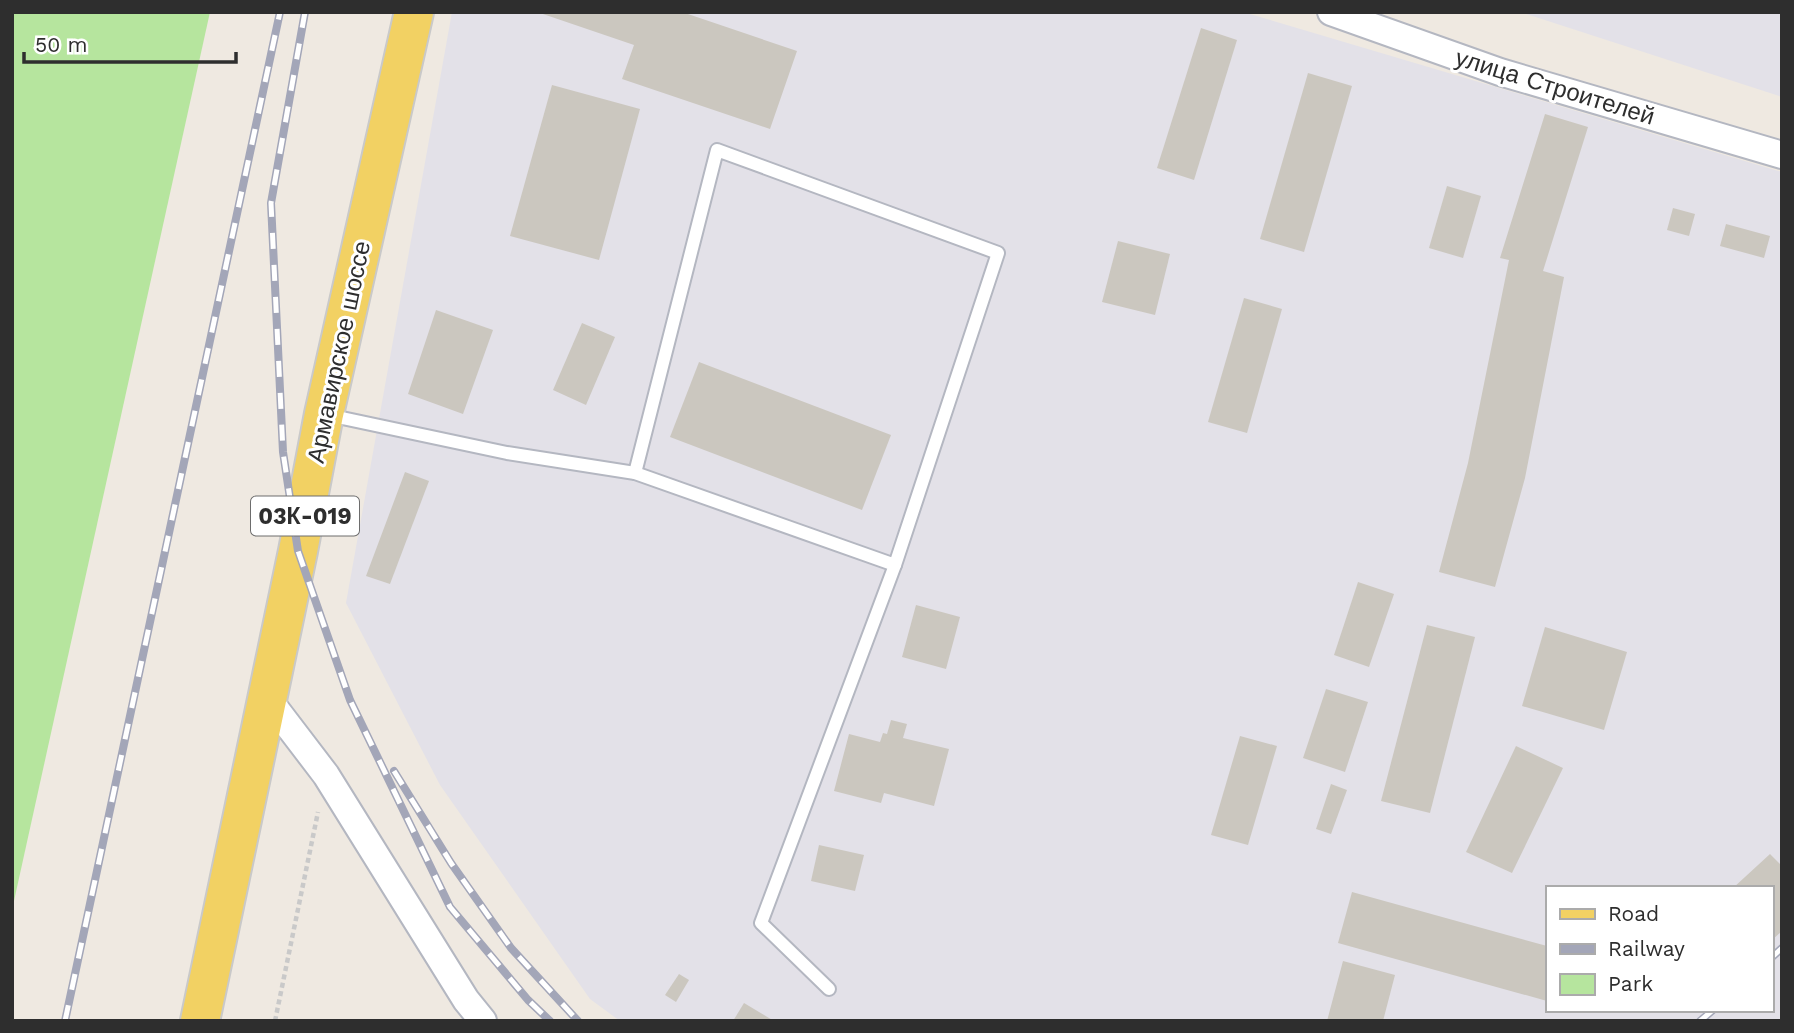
<svg xmlns="http://www.w3.org/2000/svg" width="1794" height="1033" font-family="'Work Sans',sans-serif">
	<style>
		.industrial { fill: #e3e1e8; fill-rule: evenodd }
		.green { fill: #b6e59e }
		.building { fill: #cbc7bf }
		.lines { fill: none; stroke-linecap: round; stroke-linejoin: round }
		.lane-casing { stroke: #b4b7c1; stroke-width: 16 }
		.street-casing { stroke: #b4b7c1; stroke-width: 30 }
		.primary-casing { stroke: #c9c9c9; stroke-width: 42 }
		.path { stroke: #c9c9c9; stroke-width: 4.5; stroke-dasharray: 5 3.5; stroke-linecap: butt }
		.lane { stroke: #fff; stroke-width: 12 }
		.street { stroke: #fff; stroke-width: 26 }
		.primary { stroke: #f2d163; stroke-width: 38 }
		.rail-casing { stroke: #a3a6b8; stroke-width: 8 }
		.rail { stroke: #fff; stroke-width: 5; stroke-dasharray: 16; stroke-linecap: butt }
		.labels { text-anchor: middle; stroke-width: 6; stroke-linejoin: round; paint-order: stroke }
		.shield { fill: #fff; stroke: #6d6d6d; stroke-width: 2 }
		.shield-label { font-size: 23px; font-weight: bold; fill: #2e2e2e }
		.street-label { font-size: 24px; fill: #2e2e2e; stroke: #fff }
	</style>
	<rect width="100%" height="100%" fill="#efe9e1"/>
	<!-- industrial -->
	<g class="industrial">
		<path d="M452,12H1243L1782,172V1021H620L590,999L440,785L346,603ZM1547,888H1771V1010H1547Z"/>
		<polygon points="1520,12 1782,12 1782,97"/>
	</g>
	<!-- green -->
	<polygon class="green" points="12,12 210,12 12,910"/>
	<!-- building -->
	<g class="building">
		<polygon points="682,12 797,51 770,129 622,79 634,45 540,13"/>
		<polygon points="1201,28 1237,40 1194,180 1157,168"/>
		<polygon points="1308,73 1352,86 1304,252 1260,239"/>
		<polygon points="552,85 640,109 599,260 510,236"/>
		<polygon points="1545,114 1588,127 1543,271 1564,277 1525,478 1495,587 1439,572 1468,463 1509,260 1500,258"/>
		<polygon points="1447,186 1481,196 1463,258 1429,248"/>
		<polygon points="1673,208 1695,214 1689,236 1667,230"/>
		<polygon points="1726,224 1770,236 1764,258 1720,246"/>
		<polygon points="1118,241 1170,254 1155,315 1102,302"/>
		<polygon points="1244,298 1282,309 1247,433 1208,422"/>
		<polygon points="436,310 493,330 463,414 408,394"/>
		<polygon points="582,323 615,337 586,405 553,390"/>
		<polygon points="699,362 891,435 862,510 670,437"/>
		<polygon points="405,472 429,481 390,584 366,576"/>
		<polygon points="1358,582 1394,594 1369,667 1334,655"/>
		<polygon points="916,605 960,617 946,669 902,657"/>
		<polygon points="1427,625 1475,637 1430,813 1381,801"/>
		<polygon points="1545,627 1627,652 1604,730 1522,706"/>
		<polygon points="1326,689 1368,702 1345,772 1303,758"/>
		<polygon points="891,720 907,724 903,738 949,749 934,806 884,793 881,803 834,791 849,734 880,742 883,733 887,734"/>
		<polygon points="1240,736 1277,746 1248,845 1211,835"/>
		<polygon points="1516,746 1563,768 1512,873 1466,852"/>
		<polygon points="1331,784 1347,790 1331,834 1316,829"/>
		<polygon points="819,845 864,855 855,891 811,881"/>
		<polygon points="1770,854 1782,866 1782,931 1771,941 1771,888 1733,888"/>
		<polygon points="1352,892 1547,946 1547,1001 1338,943"/>
		<polygon points="1343,961 1395,975 1383,1021 1327,1021"/>
		<polygon points="679,974 689,980 676,1002 665,995"/>
		<polygon points="744,1003 774,1021 733,1021"/>
	</g>
	<g class="lines">
		<!-- lane casing -->
		<g class="lane-casing">
			<g id="lane">
				<polyline points="328,415 507,453 635,473 895,565"/>
				<polyline points="635,473 717,150 998,253 895,565 761,923 829,989"/>
			</g>
		</g>
		<!-- street casing -->
		<g class="street-casing">
			<g id="street">
				<polyline points="1331,12 1500,72 1782,155"/>
				<polyline points="268,699 326,775 466,1000 483,1021"/>
			</g>
		</g>
		<!-- primary casing -->
		<g class="primary-casing">
			<polyline id="primary" points="200,1021 298,551 324,414 414,12"/>
		</g>
		<!-- path -->
		<polyline class="path" points="275,1021 318,812"/>
		<!-- lane -->
		<use href="#lane" class="lane"/>
		<!-- street -->
		<use href="#street" class="street"/>
		<!-- primary -->
		<use href="#primary" class="primary"/>
		<!-- rail casing -->
		<g class="rail-casing">
			<g id="rail">
				<polyline points="305,12 271,203 283,452 298,551 350,700 450,907 528,1000 550,1021"/>
				<polyline points="394,771 451,863 511,948 578,1021"/>
				<polyline points="1771,958 1782,948"/>
				<polyline points="65,1021 280,12"/>
				<polyline points="1700,1021 1713,1010"/>
			</g>
		</g>
		<!-- rail -->
		<use href="#rail" class="rail"/>
	</g>
	<g class="labels">
		<!-- shield labels -->
		<rect class="shield" x="251" y="496.5" width="108" height="39" rx="5"/>
		<g class="shield-label">
			<text x="305" y="524">03К-019</text>
		</g>
		<!-- street labels -->
		<g class="street-label">
			<text transform="translate(1555 87) rotate(17)" y="8">улица Строителей</text>
			<text transform="translate(339 352) rotate(-78)" y="8">Армавирское шоссе</text>
		</g>
	</g>
	<!-- border -->
	<rect width="1794" height="1033" fill="none" stroke="#2e2e2e" stroke-width="28"/>
	<!-- legend -->
	<rect x="1546" y="886" width="228" height="126" fill="#ffffff" stroke="#ababab" stroke-width="2"/>
	<rect x="1560" y="909" width="35" height="10" fill="#f2d163" stroke="#ababab" stroke-width="2"/>
	<text x="1608" y="921" font-size="21" fill="#2e2e2e">Road</text>
	<rect x="1560" y="944" width="35" height="10" fill="#a3a6b8" stroke="#ababab" stroke-width="2"/>
	<text x="1608" y="956" font-size="21" fill="#2e2e2e">Railway</text>
	<rect x="1560" y="974" width="35" height="21" fill="#b6e59e" stroke="#ababab" stroke-width="2"/>
	<text x="1608" y="991" font-size="21" fill="#2e2e2e">Park</text>
	<!-- scale -->
	<path d="M24 52v10h212v-10" fill="none" stroke="#2e2e2e" stroke-width="3.5"/>
	<text x="35" y="52" font-size="21" fill="#2e2e2e" stroke="#ffffff" stroke-width="5" paint-order="stroke">50 m</text>
</svg>
